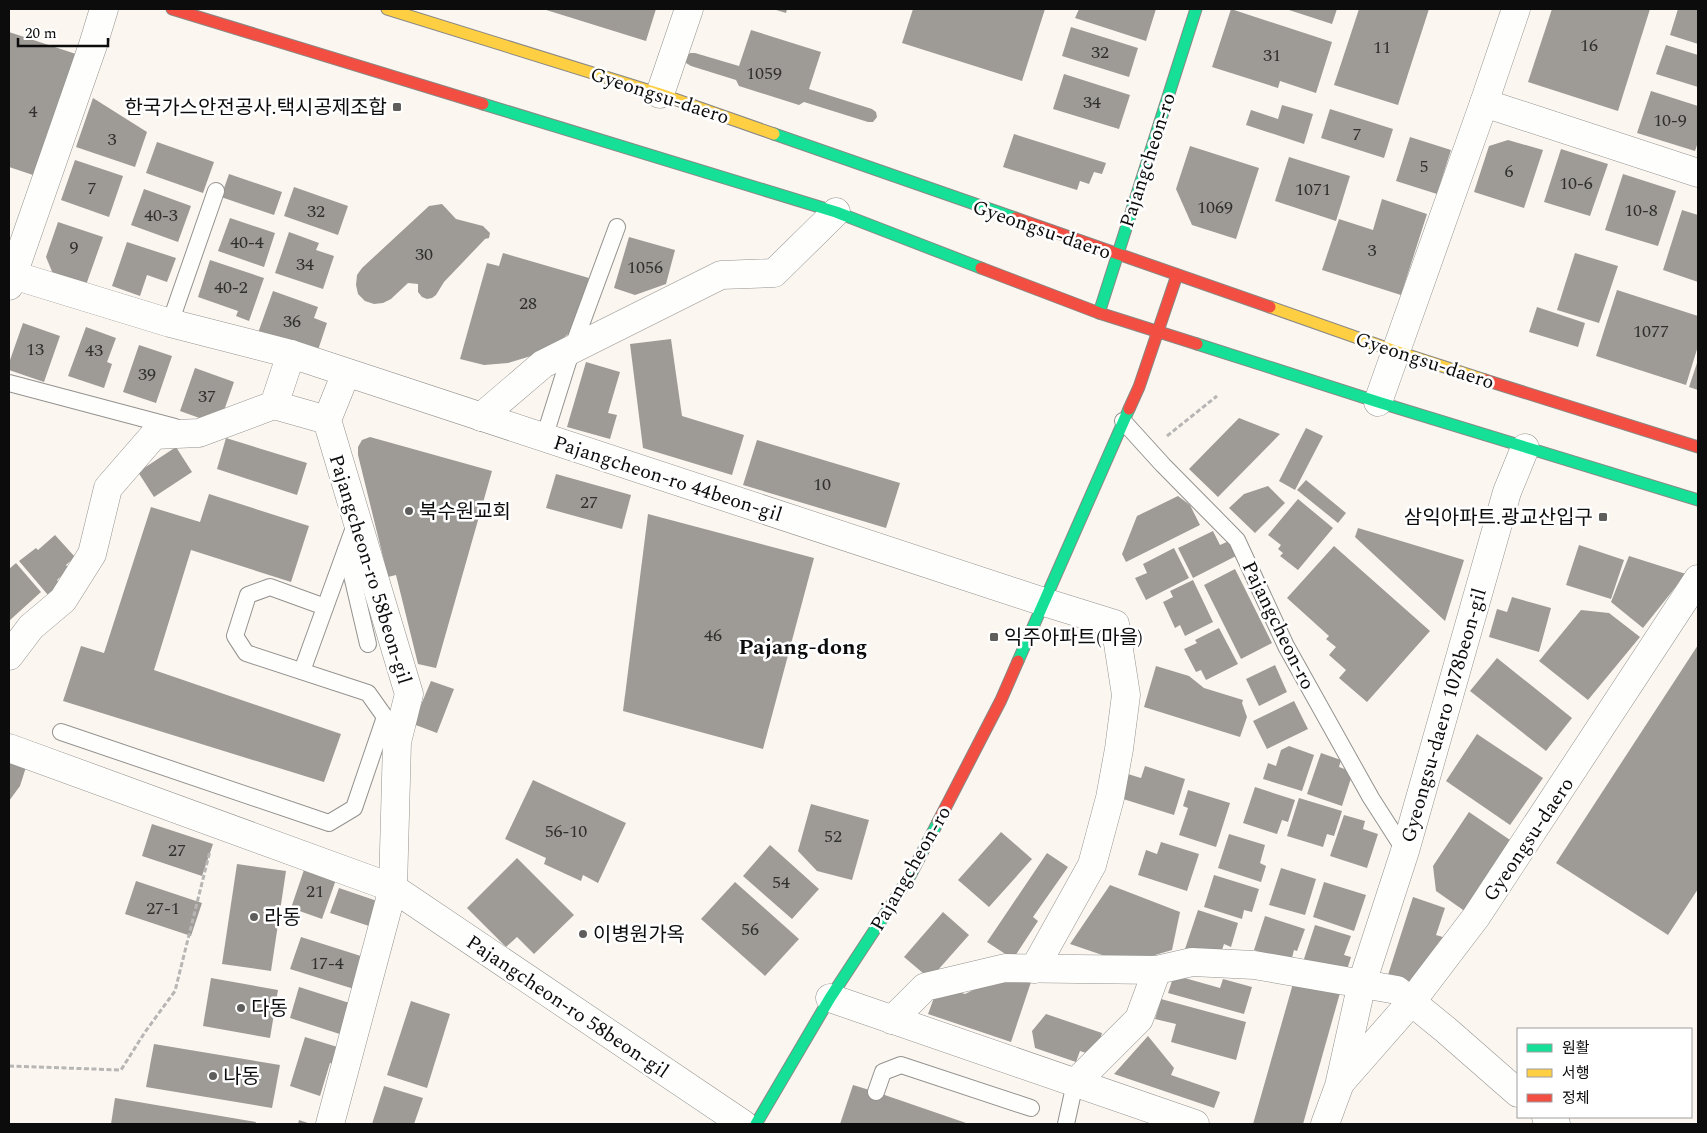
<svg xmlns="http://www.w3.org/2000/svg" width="1707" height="1133" font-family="Spectral,'Noto Sans KR',serif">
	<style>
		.building { fill: #9e9a96 }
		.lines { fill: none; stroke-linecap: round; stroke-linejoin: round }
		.lane-casing { stroke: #94928f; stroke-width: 18 }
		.street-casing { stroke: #94928f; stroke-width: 29 }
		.fast-casing { stroke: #8a8885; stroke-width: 13 }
		.slow-casing { stroke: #8a8885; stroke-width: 13 }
		.jam-casing { stroke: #8a8885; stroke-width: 13 }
		.path { stroke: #b7b6b5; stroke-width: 3; stroke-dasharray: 5 2.5; stroke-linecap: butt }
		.lane { stroke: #fefefd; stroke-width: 16 }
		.street { stroke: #fefefd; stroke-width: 28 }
		.fast { stroke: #16e098; stroke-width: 11 }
		.slow { stroke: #ffcf43; stroke-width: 11 }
		.jam { stroke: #f24e42; stroke-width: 11 }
		.poi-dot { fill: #605e5c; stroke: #fff; stroke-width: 2 }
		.labels { text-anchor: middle; stroke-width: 5; stroke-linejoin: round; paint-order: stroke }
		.number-label { font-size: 18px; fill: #30302e }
		.street-label { font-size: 20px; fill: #0c0c0c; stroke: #fff }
		.poi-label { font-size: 20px; fill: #0c0c0c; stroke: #fff; text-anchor: start }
		.quarter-label { font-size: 22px; font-weight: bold; fill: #0c0c0c; stroke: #fff }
	</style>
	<rect width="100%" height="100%" fill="#fbf7f0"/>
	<!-- building -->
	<g class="building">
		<polygon points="543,9 656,9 646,41"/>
		<polygon points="773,9 787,9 786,13"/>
		<polygon points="913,9 1045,9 1022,81 902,43"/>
		<polygon points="1079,9 1156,9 1146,41 1075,18"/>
		<polygon points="1231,9 1332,42 1316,93 1280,81 1278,88 1212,67"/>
		<polygon points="1286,9 1337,9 1332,24"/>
		<polygon points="1359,9 1429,9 1398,105 1334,85"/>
		<polygon points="1552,9 1650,9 1618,111 1528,82"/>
		<polygon points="1678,9 1698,9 1698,44 1670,35"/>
		<polygon points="1071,27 1138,48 1129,77 1062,56"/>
		<polygon points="751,30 821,52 809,89 872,109 876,112 877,117 873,122 868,122 804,102 799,105 739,86 736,80 691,66 686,63 686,57 690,53 695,53 739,66"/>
		<polygon points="9,32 76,54 36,176 9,167"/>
		<polygon points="1666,45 1698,55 1698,87 1656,74"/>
		<polygon points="1064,74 1130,95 1119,129 1053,109"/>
		<polygon points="1651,91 1698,106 1698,142 1695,151 1637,133"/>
		<polygon points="93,98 147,132 135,167 76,147"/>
		<polygon points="1282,105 1313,114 1304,144 1246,125 1251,110 1278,119"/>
		<polygon points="1330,109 1393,129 1384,158 1321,138"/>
		<polygon points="1014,134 1106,163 1102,174 1094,172 1089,184 1080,181 1077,190 1003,167"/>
		<polygon points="1410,137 1451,150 1437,194 1396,181"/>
		<polygon points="1508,140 1543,150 1524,208 1474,192 1489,146"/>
		<polygon points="157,142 214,162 203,193 146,173"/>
		<polygon points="1190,146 1259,168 1236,239 1192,225 1176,189"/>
		<polygon points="1561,149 1608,164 1590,216 1544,202"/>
		<polygon points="1289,157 1350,176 1336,221 1275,201"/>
		<polygon points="75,160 123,176 109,217 61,200"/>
		<polygon points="229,174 282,192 274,215 221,197"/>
		<polygon points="1623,174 1676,191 1658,246 1605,230"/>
		<polygon points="294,187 348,206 338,235 284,216"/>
		<polygon points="144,189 191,206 178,242 131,225"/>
		<polygon points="1382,199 1427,214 1401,295 1322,270 1339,219 1373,230"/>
		<polygon points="442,204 456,219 483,226 490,233 489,238 485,239 444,282 436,295 432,298 427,299 422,297 418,292 418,284 408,283 391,299 383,303 374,304 365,301 358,294 356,285 357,275 362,268 429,206"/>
		<polygon points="1682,210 1698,215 1698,282 1663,270"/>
		<polygon points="230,218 275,233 264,267 218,251"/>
		<polygon points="58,222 103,237 86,285 53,274 46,257"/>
		<polygon points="289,232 319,243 316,250 334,256 323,289 275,273"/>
		<polygon points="629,237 675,250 666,284 635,295 614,288"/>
		<polygon points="127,242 176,258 167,282 147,275 140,296 112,286"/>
		<polygon points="503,253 589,278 574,329 561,340 531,356 508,363 484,365 460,359 487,263 499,266"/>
		<polygon points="1575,253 1618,266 1599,323 1557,310"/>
		<polygon points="210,260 264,278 249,321 236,316 238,311 198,297"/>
		<polygon points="1617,290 1698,316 1698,346 1686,385 1596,356"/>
		<polygon points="273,291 318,307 314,318 327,323 317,353 258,333"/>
		<polygon points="1537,307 1585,323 1578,347 1529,332"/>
		<polygon points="23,323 60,336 44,382 9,370 9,363"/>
		<polygon points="86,327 116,338 107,362 112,364 104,388 68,376"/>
		<polygon points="671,339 682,416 744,435 732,475 643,448 630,344"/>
		<polygon points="139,345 172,356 156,403 123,392"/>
		<polygon points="1698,360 1698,390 1689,387"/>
		<polygon points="586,362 620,372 608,413 617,415 610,439 567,427"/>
		<polygon points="195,368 234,382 219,425 180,411"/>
		<polygon points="1239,418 1280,434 1218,497 1189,469"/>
		<polygon points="1306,428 1323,436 1295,490 1279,481"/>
		<polygon points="370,437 492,471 436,668 418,664 396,575 388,577 358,455 358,447 362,440"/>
		<polygon points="226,438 307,463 297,495 217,469"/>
		<polygon points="757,440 900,483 886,528 743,485"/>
		<polygon points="176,447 192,472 154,497 138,472"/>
		<polygon points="556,474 631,495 622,529 546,508"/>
		<polygon points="1306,480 1346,513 1338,523 1297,490"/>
		<polygon points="1268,486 1285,503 1255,533 1229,508 1244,494"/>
		<polygon points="209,494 309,526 291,582 191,550 154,670 341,734 324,782 63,701 81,646 104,653 151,507 200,522"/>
		<polygon points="1178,496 1190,505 1200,525 1126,562 1122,554 1137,516"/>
		<polygon points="1298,499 1333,528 1298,570 1280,556 1283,553 1278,549 1281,545 1268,535"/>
		<polygon points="648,514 814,558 763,749 623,711"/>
		<polygon points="1358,528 1464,560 1445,621 1355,537"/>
		<polygon points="1213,531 1220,545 1229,541 1236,556 1193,578 1178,548"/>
		<polygon points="55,535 75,557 66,565 69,569 57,580 60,584 48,595 19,561 36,548 38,550"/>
		<polygon points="1579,545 1624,560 1611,599 1566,585"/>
		<polygon points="1334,546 1430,631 1367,702 1339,678 1346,670 1329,655 1336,647 1326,639 1329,636 1287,598"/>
		<polygon points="1174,548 1189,578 1146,600 1135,578 1147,573 1143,564"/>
		<polygon points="1629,556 1686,574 1643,628 1611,602"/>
		<polygon points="16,563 41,592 9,621 9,569"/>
		<polygon points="1235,569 1272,643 1241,659 1204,585"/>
		<polygon points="1193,580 1213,622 1185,636 1180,625 1175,628 1163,602 1173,597 1170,591"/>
		<polygon points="1512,597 1551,608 1539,652 1489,637 1497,609 1507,612"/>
		<polygon points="1581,610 1609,613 1640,637 1588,700 1539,661"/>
		<polygon points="1219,628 1238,664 1206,680 1201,670 1196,672 1184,649 1197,643 1195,640"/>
		<polygon points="1698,645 1698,889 1668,935 1556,863"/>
		<polygon points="1497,658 1572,718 1546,751 1470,691"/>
		<polygon points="1275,665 1287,692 1259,706 1246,679"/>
		<polygon points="1156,666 1189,676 1204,688 1243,700 1242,703 1247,717 1240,737 1144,707"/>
		<polygon points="431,681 454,689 437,733 413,724"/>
		<polygon points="1294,701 1308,729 1267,749 1253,721"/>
		<polygon points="1477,734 1543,778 1510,825 1446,781"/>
		<polygon points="1289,746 1314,755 1302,791 1263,779 1268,763 1276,766 1281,750"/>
		<polygon points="1321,753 1341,760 1339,767 1353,772 1342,806 1307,794"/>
		<polygon points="9,758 27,764 20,786 9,801"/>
		<polygon points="1145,766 1185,779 1174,815 1120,798 1128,774 1141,778"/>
		<polygon points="533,780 626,823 598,883 583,875 581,881 544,864 546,858 505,839"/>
		<polygon points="1255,787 1295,800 1288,822 1282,820 1277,834 1243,823"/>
		<polygon points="1188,790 1230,803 1216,847 1179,835 1188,808 1183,806"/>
		<polygon points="1299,798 1342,811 1334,836 1327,834 1323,847 1287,836"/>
		<polygon points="811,804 869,820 852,880 817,871 798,851"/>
		<polygon points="1469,812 1513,842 1466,912 1436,891 1433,866"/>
		<polygon points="1344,815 1365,821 1363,829 1378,834 1367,868 1330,856"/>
		<polygon points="152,824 213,844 202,876 142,856"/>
		<polygon points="1001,832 1032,859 989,907 958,880"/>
		<polygon points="1229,834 1265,845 1260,863 1266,866 1261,882 1218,868"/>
		<polygon points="1161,842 1199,854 1187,891 1138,875 1146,850 1157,854"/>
		<polygon points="770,845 819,889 792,919 743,876"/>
		<polygon points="1047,853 1068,867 1033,917 1038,921 1013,959 987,942"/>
		<polygon points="517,858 574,915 534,954 517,937 506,947 467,908"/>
		<polygon points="237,864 286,871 271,971 222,964"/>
		<polygon points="306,864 338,874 322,919 291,908"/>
		<polygon points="1281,868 1316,879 1305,915 1269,905"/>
		<polygon points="1214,875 1259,889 1252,912 1244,910 1242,919 1204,907"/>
		<polygon points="136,881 202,903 191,936 125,914"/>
		<polygon points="735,882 799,939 765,976 701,919"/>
		<polygon points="1324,882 1366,895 1354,931 1313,917"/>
		<polygon points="1110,885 1180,912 1172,950 1142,959 1108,957 1070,944"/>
		<polygon points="339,888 380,902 378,929 330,913"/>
		<polygon points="1413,897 1445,908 1436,935 1446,938 1415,987 1387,978"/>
		<polygon points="1198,910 1238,923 1231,947 1224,944 1219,959 1185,949"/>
		<polygon points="943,912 969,935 930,979 904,957"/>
		<polygon points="1265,916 1305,929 1297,951 1294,950 1291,962 1254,950"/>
		<polygon points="1315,925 1351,936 1344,955 1351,957 1345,976 1303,962"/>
		<polygon points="301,937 364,957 354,989 290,969"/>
		<polygon points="1006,974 1031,982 1011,1042 928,1014 935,995 942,998 946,988 965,994"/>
		<polygon points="1174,975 1220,988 1223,979 1252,987 1244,1014 1168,993"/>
		<polygon points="211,978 278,990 270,1038 203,1026"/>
		<polygon points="1294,980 1340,993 1303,1124 1253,1124"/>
		<polygon points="299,987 359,1006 349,1037 290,1018"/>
		<polygon points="1161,999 1246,1022 1236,1060 1171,1042 1176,1024 1155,1019"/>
		<polygon points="411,1001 450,1014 427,1088 387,1075"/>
		<polygon points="1046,1014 1102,1033 1095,1056 1080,1051 1076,1062 1035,1048 1032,1031"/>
		<polygon points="1148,1036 1174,1068 1171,1075 1220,1092 1214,1108 1114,1074"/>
		<polygon points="305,1037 344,1049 339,1066 330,1063 320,1096 290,1086"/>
		<polygon points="154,1044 280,1065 272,1108 146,1087"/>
		<polygon points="853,1085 876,1092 969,1124 840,1124"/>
		<polygon points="384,1086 423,1098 414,1124 372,1124"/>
		<polygon points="115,1098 256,1122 255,1124 111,1124"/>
		<polygon points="299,1120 311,1124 298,1124"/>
	</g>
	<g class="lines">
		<!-- lane casing -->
		<g class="lane-casing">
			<g id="lane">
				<polyline points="170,323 216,191"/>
				<polyline points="9,383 175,427"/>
				<polyline points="1123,421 1163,465 1237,540 1286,646 1371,798 1405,851"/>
				<polyline points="544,438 572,349 617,227"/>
				<polyline points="346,550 368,644"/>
				<polyline points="302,671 356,522"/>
				<polyline points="61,732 329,823 354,808 385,717 368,693 246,653 235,636 248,595 270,587 325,607"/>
				<polyline points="876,1092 883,1072 901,1065 1031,1108"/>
				<polyline points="1066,1124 1075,1083"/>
			</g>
		</g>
		<!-- street casing -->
		<g class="street-casing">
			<g id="street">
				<polyline points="660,94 689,9"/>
				<polyline points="1484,103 1698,173"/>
				<polyline points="13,275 170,323 291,354 1044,602 1115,624 1126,695 1119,749 1110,798 1092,865 1034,969"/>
				<polyline points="9,286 93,45 104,9"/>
				<polyline points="1378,402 1484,103 1516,9"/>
				<polyline points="274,405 327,420"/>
				<polyline points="481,417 543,364 721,275 774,273 836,212"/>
				<polyline points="9,656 31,627 63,600 92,554 108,488 154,435 199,433 274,405 291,354"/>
				<polyline points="9,748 393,888 743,1124"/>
				<polyline points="830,998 1195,1124"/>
				<polyline points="892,1020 925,987 1005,968 1157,970 1192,962 1254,965 1397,990 1446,1030 1518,1093"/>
				<polyline points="1341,1082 1412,1001 1476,917 1698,579"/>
				<polyline points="1075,1083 1139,1019 1157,970"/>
				<polyline points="1546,1117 1556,1124"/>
				<polyline points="330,1124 393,888 397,742 409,694 327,420 346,373"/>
				<polyline points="1325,1124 1339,1086 1362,983 1405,851 1507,492 1525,448"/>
			</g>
		</g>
		<!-- fast casing -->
		<g class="fast-casing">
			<g id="fast">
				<polyline points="483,104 836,212 981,268"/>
				<polyline points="774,134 1015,218"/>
				<polyline points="1099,313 1196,9"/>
				<polyline points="1197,344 1378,402 1698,500"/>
				<polyline points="1018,661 1129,409"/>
				<polyline points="756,1124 830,998 910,876 938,822"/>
			</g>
		</g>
		<!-- slow casing -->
		<g class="slow-casing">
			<g id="slow">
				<polyline points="387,9 660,94 774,134"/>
				<polyline points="1270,307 1395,351 1485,380"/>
			</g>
		</g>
		<!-- jam casing -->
		<g class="jam-casing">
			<g id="jam">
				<polyline points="172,9 483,104"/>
				<polyline points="1015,218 1270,307"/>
				<polyline points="981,268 1099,313 1197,344"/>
				<polyline points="1485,380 1698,447"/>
				<polyline points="1129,409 1139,387 1177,275"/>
				<polyline points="938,822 1001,700 1018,661"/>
			</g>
		</g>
		<!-- path -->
		<g class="path">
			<polyline points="1167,436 1217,396"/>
			<polyline points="9,1066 121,1070 145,1032 175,991 210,851"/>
		</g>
		<!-- lane -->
		<use href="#lane" class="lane"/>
		<!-- street -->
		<use href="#street" class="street"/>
		<!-- fast -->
		<use href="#fast" class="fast"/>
		<!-- slow -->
		<use href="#slow" class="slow"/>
		<!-- jam -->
		<use href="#jam" class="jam"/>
	</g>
	<!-- markers -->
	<g class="poi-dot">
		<rect x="392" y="102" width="10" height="10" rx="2.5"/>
		<circle cx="409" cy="511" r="5"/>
		<rect x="1598" y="512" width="10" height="10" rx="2.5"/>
		<rect x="989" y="632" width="10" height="10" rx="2.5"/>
		<circle cx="254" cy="917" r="5"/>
		<circle cx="583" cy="934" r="5"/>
		<circle cx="241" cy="1008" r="5"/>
		<circle cx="213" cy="1076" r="5"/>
	</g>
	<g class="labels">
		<!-- number labels -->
		<g class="number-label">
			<text x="1589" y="51">16</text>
			<text x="1382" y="53">11</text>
			<text x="1100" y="58">32</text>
			<text x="1272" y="61">31</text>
			<text x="764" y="79">1059</text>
			<text x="1092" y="108">34</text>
			<text x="33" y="117">4</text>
			<text x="1670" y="126">10-9</text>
			<text x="1357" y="140">7</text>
			<text x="112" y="145">3</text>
			<text x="1424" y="172">5</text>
			<text x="1509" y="177">6</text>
			<text x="1576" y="189">10-6</text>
			<text x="92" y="194">7</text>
			<text x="1313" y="195">1071</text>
			<text x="1215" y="213">1069</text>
			<text x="1641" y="216">10-8</text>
			<text x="316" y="217">32</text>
			<text x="161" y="221">40-3</text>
			<text x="247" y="248">40-4</text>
			<text x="74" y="253">9</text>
			<text x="1372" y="256">3</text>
			<text x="424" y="260">30</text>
			<text x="305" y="270">34</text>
			<text x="645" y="273">1056</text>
			<text x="231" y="293">40-2</text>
			<text x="528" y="309">28</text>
			<text x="292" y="327">36</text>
			<text x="1651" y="337">1077</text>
			<text x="35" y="355">13</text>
			<text x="94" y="356">43</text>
			<text x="147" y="380">39</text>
			<text x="207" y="402">37</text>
			<text x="822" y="490">10</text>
			<text x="589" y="508">27</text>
			<text x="713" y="641">46</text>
			<text x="566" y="837">56-10</text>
			<text x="833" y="842">52</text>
			<text x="177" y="856">27</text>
			<text x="781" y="888">54</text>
			<text x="315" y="897">21</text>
			<text x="163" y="914">27-1</text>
			<text x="750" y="935">56</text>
			<text x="327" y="969">17-4</text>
		</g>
		<!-- street labels -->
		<g class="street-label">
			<text transform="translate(660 95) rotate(18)" y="7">Gyeongsu-daero</text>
			<text transform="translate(1147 160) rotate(-72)" y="7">Pajangcheon-ro</text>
			<text transform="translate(1042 229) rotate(19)" y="7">Gyeongsu-daero</text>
			<text transform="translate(1425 360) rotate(18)" y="7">Gyeongsu-daero</text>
			<text transform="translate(668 478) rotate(18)" y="7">Pajangcheon-ro 44beon-gil</text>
			<text transform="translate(371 569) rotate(73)" y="7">Pajangcheon-ro 58beon-gil</text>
			<text transform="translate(1279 625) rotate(64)" y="7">Pajangcheon-ro</text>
			<text transform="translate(1443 715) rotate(-74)" y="7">Gyeongsu-daero 1078beon-gil</text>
			<text transform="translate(1528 839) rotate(-56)" y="7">Gyeongsu-daero</text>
			<text transform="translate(910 868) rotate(-60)" y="7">Pajangcheon-ro</text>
			<text transform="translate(568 1006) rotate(34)" y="7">Pajangcheon-ro 58beon-gil</text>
		</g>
		<!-- poi labels -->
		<g class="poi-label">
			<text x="387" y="114" text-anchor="end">한국가스안전공사.택시공제조합</text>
			<text x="419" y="518">북수원교회</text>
			<text x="1593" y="524" text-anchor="end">삼익아파트.광교산입구</text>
			<text x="1004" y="644">익주아파트(마을)</text>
			<text x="264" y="924">라동</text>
			<text x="593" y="941">이병원가옥</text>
			<text x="251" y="1015">다동</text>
			<text x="223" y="1083">나동</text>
		</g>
		<!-- quarter labels -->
		<g class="quarter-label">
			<text x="803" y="654">Pajang-dong</text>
		</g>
	</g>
	<!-- border -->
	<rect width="1707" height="1133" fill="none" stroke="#0c0c0c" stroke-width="20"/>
	<!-- legend -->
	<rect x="1517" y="1028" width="175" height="90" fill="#ffffff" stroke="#9e9e9e"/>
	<rect x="1527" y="1044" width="25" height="8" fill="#16e098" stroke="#9e9e9e"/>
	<text x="1562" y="1053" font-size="15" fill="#0c0c0c">원활</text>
	<rect x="1527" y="1069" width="25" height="8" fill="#ffcf43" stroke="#9e9e9e"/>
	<text x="1562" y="1078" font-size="15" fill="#0c0c0c">서행</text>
	<rect x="1527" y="1094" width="25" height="8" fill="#f24e42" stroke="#9e9e9e"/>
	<text x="1562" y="1103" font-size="15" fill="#0c0c0c">정체</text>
	<!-- scale -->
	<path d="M18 38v8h90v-8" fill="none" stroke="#0c0c0c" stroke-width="2.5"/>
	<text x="25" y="38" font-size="15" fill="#0c0c0c" stroke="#ffffff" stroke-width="4" paint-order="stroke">20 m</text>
</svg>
